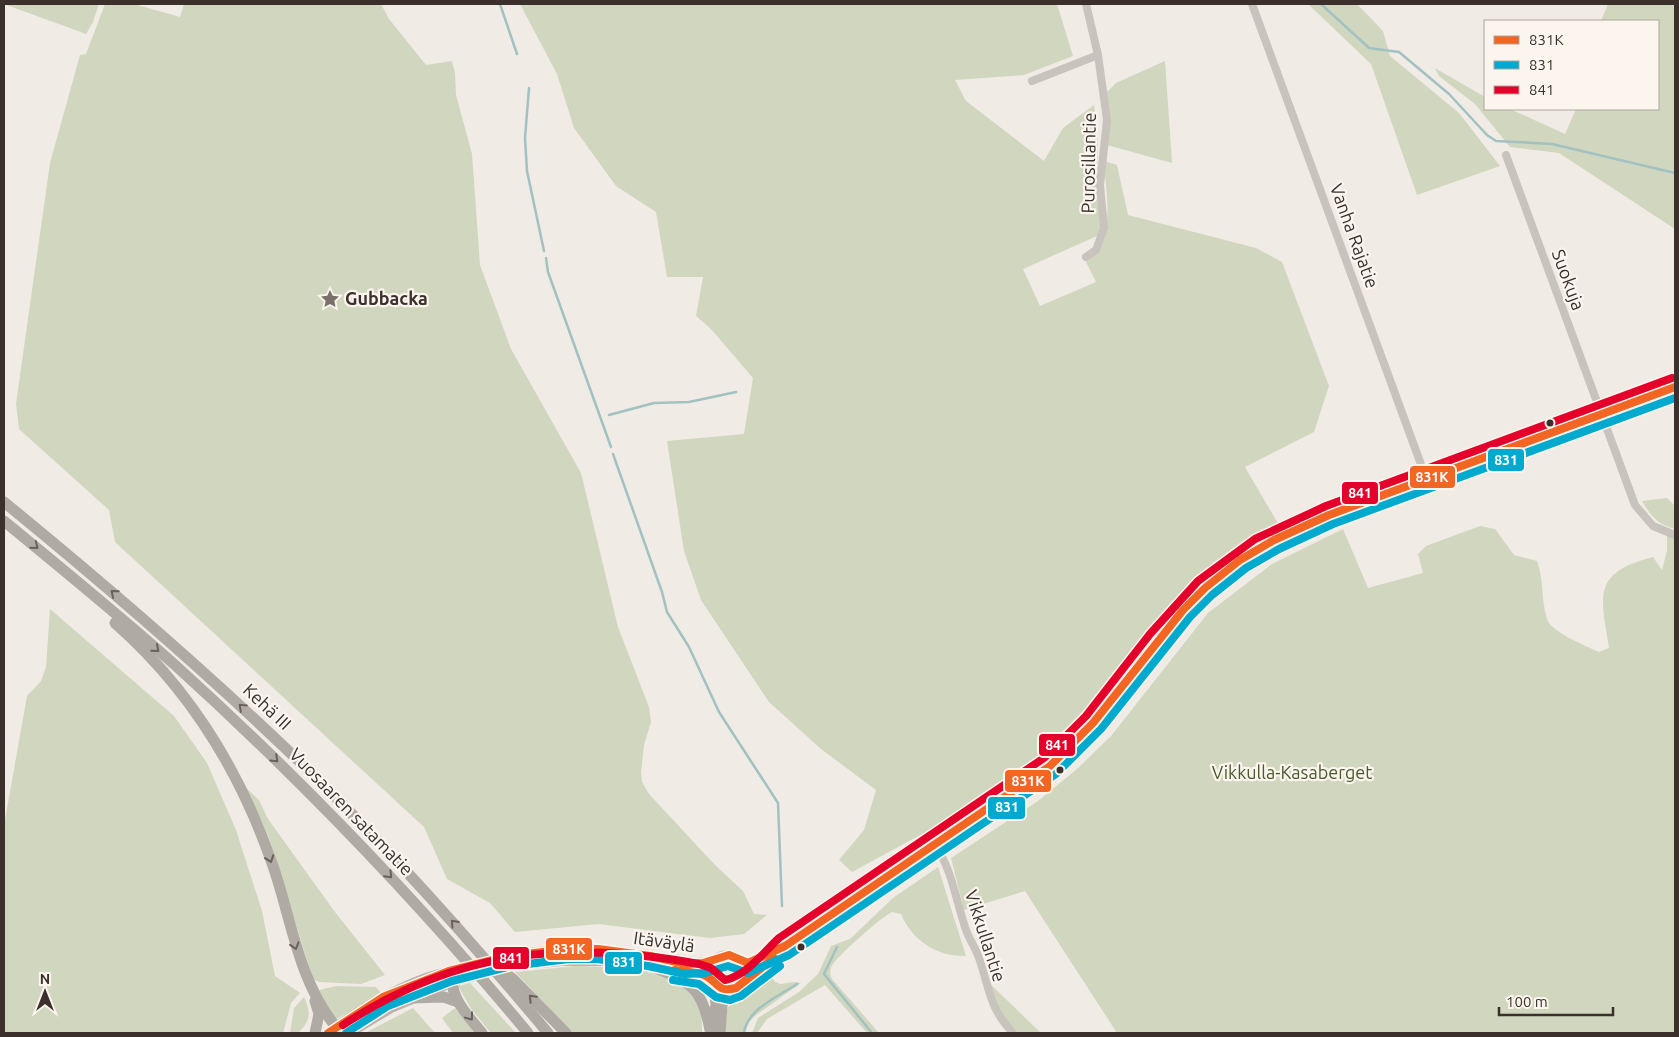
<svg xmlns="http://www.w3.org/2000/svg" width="1679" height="1037" font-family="Ubuntu,sans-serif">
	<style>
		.green { fill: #d1d6bf }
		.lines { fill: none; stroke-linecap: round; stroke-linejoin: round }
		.stream { stroke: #a1c2c1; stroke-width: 2.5 }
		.minor { stroke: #c9c3be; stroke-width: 8 }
		.major { stroke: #b8b1ad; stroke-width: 10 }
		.highway { stroke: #afaaa4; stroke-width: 11 }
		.major-bridge { stroke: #b8b1ad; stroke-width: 10 }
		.bus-1-casing { stroke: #fbf5ee; stroke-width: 11 }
		.bus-2-casing { stroke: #fbf5ee; stroke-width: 11 }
		.bus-3-casing { stroke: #fbf5ee; stroke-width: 11 }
		.bus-1 { stroke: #f26522; stroke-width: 8 }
		.bus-2 { stroke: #00a9ce; stroke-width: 8 }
		.bus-3 { stroke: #e4002b; stroke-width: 8 }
		.oneway { stroke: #69615b }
		.bus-dot { fill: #3b302b; stroke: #fbf5ee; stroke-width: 2 }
		.labels { text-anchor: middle; stroke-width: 4.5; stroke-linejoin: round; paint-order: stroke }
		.street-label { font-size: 18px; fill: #3b302b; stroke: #fbf5ee }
		.poi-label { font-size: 18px; font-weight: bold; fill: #3b302b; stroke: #fbf5ee; text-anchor: start }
		.park-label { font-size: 18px; fill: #4a5a2e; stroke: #fbf5ee }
		.line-badge { stroke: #fbf5ee; stroke-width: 2 }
		.badge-label { font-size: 14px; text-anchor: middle; font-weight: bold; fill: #fff }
	</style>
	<rect width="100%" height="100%" fill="#f0ebe5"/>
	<!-- green -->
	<g class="green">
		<polygon points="4,4 99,4 93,22 86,34"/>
		<polygon points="105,4 134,4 180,17 184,4 381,4 389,19 426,65 452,61 455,73 456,95 472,154 480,265 511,349 581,473 618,627 649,707 651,722 644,745 641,772 642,782 649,794 715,865 743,891 754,914 767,915 744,934 710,938 598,924 515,932 490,903 447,879 424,827 115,542 109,510 19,429 16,404 50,163 80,55 86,54"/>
		<path d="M520,4H1057L1073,56L1024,75L955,80L966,101L1044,161L1063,128L1094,105L1098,144L1097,185L1101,228L1097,236L1023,269L1040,306L1096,282L1086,262C1117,238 1106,197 1104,161L1117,165L1128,215L1256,248L1282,262L1329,386L1314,432L1245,467L1280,527L1230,556L1151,632L1085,719L1003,790L852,872L839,860L864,830L876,790L821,749L769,702L701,600L684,551L667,441L744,434L753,378L711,329L696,316L703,277H667L656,212L616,186L574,128L557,74Z"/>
		<polygon points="1308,4 1357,4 1383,31 1390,56 1459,113 1500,166 1417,195 1371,64"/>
		<polygon points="1608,4 1675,4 1675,229 1559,153 1510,147 1475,104 1439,76 1435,68 1485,97 1485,109 1510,109 1565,134 1576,109 1658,109 1658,21 1601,21"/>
		<polygon points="1165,61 1172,163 1107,145 1107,92 1116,83"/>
		<path d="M1667,498L1675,506V529C1658,525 1650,515 1642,501Z"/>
		<path d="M1480,526L1495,529L1514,555L1537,561C1544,580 1541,600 1547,619C1551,632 1586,646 1599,652L1609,648C1601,596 1591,573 1653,557L1662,570L1667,551V535L1675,538V1033H1117L1025,891L964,910L951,858L1038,801L1077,769L1111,736L1208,613L1272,564L1343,529L1368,588L1423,573L1418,554L1426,546Z"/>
		<polygon points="50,609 174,716 207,763 236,830 262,911 275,976 300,993 291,1003 283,1033 4,1033 5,820 27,696 41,681 46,667"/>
		<polygon points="245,787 259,800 268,819 335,912 385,975 361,984 319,982 313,979 268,835"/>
		<path d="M938,867L966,956C938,957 912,941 901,914L892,912C880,918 841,953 833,964C829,969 830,974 832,979L879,1033H867L825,985L767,1019L757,1033H752L758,1018L799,992L818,974L831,946L850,939L893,898Z"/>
		<path d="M577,966C608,967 680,968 697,999C702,1009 702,1023 702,1033H572L515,972Z"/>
		<polygon points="775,966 772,975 774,981 780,984 795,982 801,983 755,1016 749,1022 745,1033 725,1033 727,1010 730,1003"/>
		<polygon points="987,981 1041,1033 1018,1033 1001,1015"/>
		<polygon points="470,983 516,1033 491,1033 472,1010 458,986"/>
		<polygon points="336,986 376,987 381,993 335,1020 319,990"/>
		<path d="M304,997C311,1012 311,1021 298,1033H290L294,1008Z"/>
		<polygon points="413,1008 435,1033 365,1033"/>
		<polygon points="455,1008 476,1033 453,1033 442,1018"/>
	</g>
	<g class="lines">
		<!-- stream -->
		<g class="stream">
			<polyline points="500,4 517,54"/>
			<polyline points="1321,4 1369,48 1399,52 1449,94 1487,135 1496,141 1552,144 1675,173"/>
			<polyline points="529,88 525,138 527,171 544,251"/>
			<polyline points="546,258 548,272 611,447"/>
			<polyline points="609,415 654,403 689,402 736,392"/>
			<polyline points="613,454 662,592 667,612 689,647 719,712 778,803 782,906"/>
			<polyline points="837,947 824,974 872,1033"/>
			<path d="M744,1033C746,1010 779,996 797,984"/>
		</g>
		<!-- minor -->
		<g class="minor">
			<polyline points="1086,4 1098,55 1107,120 1100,185 1104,228 1096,250 1086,257"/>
			<polyline points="1252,4 1426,478"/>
			<polyline points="1032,81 1098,55"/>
			<polyline points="1506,155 1635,505 1653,526 1675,535"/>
			<path d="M935,845C952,869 956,901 966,930C970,941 977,950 980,961C990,991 990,1009 1013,1033"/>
		</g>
		<!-- major -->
		<g class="major">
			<path d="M509,956C546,950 582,947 620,952C652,955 682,968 714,961"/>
			<path d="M741,962C757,965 772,954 785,946L1050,766L1093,723L1183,610L1205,588L1240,560L1274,540L1329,515L1675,387"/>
			<polyline points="517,965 562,961 604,961 675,970 711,978"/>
			<path d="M741,983C756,951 705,944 711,978C717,989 724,992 736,988L776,956"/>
			<path d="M328,1033C358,1010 418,974 456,971"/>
			<polyline points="349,1033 391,1008 458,980"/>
		</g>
		<!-- highway -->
		<g class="highway">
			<path d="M4,502C108,587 209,674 305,767C391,851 471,941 548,1033"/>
			<path d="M4,521C61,568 119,615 175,665C301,779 419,902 528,1033"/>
			<path d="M115,623C189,688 241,773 273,866C292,921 298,980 336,1027L354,1029"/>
			<path d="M658,969C693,982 703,992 710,1030"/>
			<polyline points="500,970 513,979 566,1033"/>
			<path d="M456,971C443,991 470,1018 482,1033"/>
			<polyline points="411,998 444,997 458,1002"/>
			<polyline points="711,1027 716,1005 714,984"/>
			<polyline points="315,1033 319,1014 315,1001"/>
			<polyline points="720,1033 722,1005 729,990"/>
		</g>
		<!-- major-bridge -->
		<g class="major-bridge">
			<polyline points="456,971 509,956"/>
			<polyline points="462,979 517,965"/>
		</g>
		<!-- bus-1 casing -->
		<g class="bus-1-casing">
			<g id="bus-1">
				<path d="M675,970C684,972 695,972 704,975C719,981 715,993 736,988L774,958"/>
				<polyline points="328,1033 383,997 449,971 509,956 568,949 598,949 650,956 686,964 703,963 729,955 748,963 785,946 1050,766 1093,723 1183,610 1205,588 1240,560 1274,540 1329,515 1675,387"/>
			</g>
		</g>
		<!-- bus-2 casing -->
		<g class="bus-2-casing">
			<g id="bus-2">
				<polyline points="673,980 699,984 716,997 730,1000 741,996 780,966"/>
				<polyline points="346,1033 388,1006 452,981 511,966 569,959 597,959 648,966 685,974 705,973 728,966 748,973 789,955 1056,774 1101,729 1190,617 1212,595 1246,568 1279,549 1333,524 1675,398"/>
			</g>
		</g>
		<!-- bus-3 casing -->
		<g class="bus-3-casing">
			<path id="bus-3" d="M343,1025C458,949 567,940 699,964L711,968L725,980C747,975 764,952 779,938L1044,758L1086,716L1150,634L1198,581L1255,539L1326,506L1672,378"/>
		</g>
		<!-- bus-1 -->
		<use href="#bus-1" class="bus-1"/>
		<!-- bus-2 -->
		<use href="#bus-2" class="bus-2"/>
		<!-- bus-3 -->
		<use href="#bus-3" class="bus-3"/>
	</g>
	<!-- one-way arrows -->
	<defs><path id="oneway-chevron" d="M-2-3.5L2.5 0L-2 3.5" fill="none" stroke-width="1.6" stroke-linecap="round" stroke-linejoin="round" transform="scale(1.25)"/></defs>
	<g class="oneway">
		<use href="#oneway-chevron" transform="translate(35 546) rotate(39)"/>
		<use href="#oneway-chevron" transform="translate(114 593) rotate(-140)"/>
		<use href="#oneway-chevron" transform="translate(156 649) rotate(40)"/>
		<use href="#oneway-chevron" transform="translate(242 707) rotate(-137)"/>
		<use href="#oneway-chevron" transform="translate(275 759) rotate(44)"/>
		<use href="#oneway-chevron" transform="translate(270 859) rotate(70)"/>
		<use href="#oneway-chevron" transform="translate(389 875) rotate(47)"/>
		<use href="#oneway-chevron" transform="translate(454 923) rotate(-132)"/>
		<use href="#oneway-chevron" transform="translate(295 946) rotate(73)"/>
		<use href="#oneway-chevron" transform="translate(532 998) rotate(-134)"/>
		<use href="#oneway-chevron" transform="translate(470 1017) rotate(53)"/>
	</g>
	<!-- icons -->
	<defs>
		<g id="sight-bare" transform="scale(1.5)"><path d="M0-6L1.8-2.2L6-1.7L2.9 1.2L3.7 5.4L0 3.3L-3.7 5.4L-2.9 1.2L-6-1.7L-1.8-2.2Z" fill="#7a716c" stroke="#fbf5ee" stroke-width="2.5" paint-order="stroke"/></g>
	</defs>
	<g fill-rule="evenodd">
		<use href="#sight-bare" x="330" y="299"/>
	</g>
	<!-- markers -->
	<g class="bus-dot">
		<circle cx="1550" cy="423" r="4.5"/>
		<circle cx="1060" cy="770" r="4.5"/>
		<circle cx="801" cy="947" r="4.5"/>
	</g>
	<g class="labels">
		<!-- street labels -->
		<g class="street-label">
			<text transform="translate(1089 163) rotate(-89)" y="6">Purosillantie</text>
			<text transform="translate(1354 236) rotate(70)" y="6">Vanha Rajatie</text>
			<text transform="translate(1568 280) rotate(70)" y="6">Suokuja</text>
			<text transform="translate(267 707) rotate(43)" y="6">Kehä III</text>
			<text transform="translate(351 812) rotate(46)" y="6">Vuosaaren satamatie</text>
			<text transform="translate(985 936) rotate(72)" y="6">Vikkullantie</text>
			<text transform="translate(664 942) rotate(8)" y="6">Itäväylä</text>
		</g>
		<!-- poi labels -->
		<g class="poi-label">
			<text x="345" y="305">Gubbacka</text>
		</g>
		<!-- park labels -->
		<g class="park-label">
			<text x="1292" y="779">Vikkulla-Kasaberget</text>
		</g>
	</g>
	<g class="line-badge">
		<rect x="1487" y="448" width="38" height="24" rx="5" fill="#00a9ce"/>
		<rect x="1409" y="465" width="47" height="24" rx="5" fill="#f26522"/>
		<rect x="1341" y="481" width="38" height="24" rx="5" fill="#e4002b"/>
		<rect x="1038" y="733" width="38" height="24" rx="5" fill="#e4002b"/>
		<rect x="1004" y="769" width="48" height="24" rx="5" fill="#f26522"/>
		<rect x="987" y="796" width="39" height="24" rx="5" fill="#00a9ce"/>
		<rect x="545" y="937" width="48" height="24" rx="5" fill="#f26522"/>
		<rect x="492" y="946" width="38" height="24" rx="5" fill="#e4002b"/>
		<rect x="604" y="951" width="39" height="24" rx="5" fill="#00a9ce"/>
	</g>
	<g class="badge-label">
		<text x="1506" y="465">831</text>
		<text x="1432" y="482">831K</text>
		<text x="1360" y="498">841</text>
		<text x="1057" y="750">841</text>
		<text x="1028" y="786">831K</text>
		<text x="1007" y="812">831</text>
		<text x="569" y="954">831K</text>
		<text x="511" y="963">841</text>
		<text x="624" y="967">831</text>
	</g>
	<!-- border -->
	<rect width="1679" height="1037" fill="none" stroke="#3b302b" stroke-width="10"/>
	<!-- legend -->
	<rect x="1484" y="20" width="175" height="90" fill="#fbf5ee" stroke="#aea6a0"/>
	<rect x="1494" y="36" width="25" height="8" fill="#f26522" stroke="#aea6a0"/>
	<text x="1529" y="45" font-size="15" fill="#3b302b">831K</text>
	<rect x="1494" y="61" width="25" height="8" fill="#00a9ce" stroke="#aea6a0"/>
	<text x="1529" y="70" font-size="15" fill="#3b302b">831</text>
	<rect x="1494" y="86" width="25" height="8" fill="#e4002b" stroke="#aea6a0"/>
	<text x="1529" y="95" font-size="15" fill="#3b302b">841</text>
	<!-- north arrow -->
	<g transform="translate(45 992)" stroke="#fbf5ee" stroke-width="4" paint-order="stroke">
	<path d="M0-4L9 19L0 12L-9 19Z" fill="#3b302b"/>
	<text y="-8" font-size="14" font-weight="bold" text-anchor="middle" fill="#3b302b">N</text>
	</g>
	<!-- scale -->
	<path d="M1499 1007v8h114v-8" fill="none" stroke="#3b302b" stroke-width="2.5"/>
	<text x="1506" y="1007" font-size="15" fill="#3b302b" stroke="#fbf5ee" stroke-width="4" paint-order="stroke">100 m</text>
</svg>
